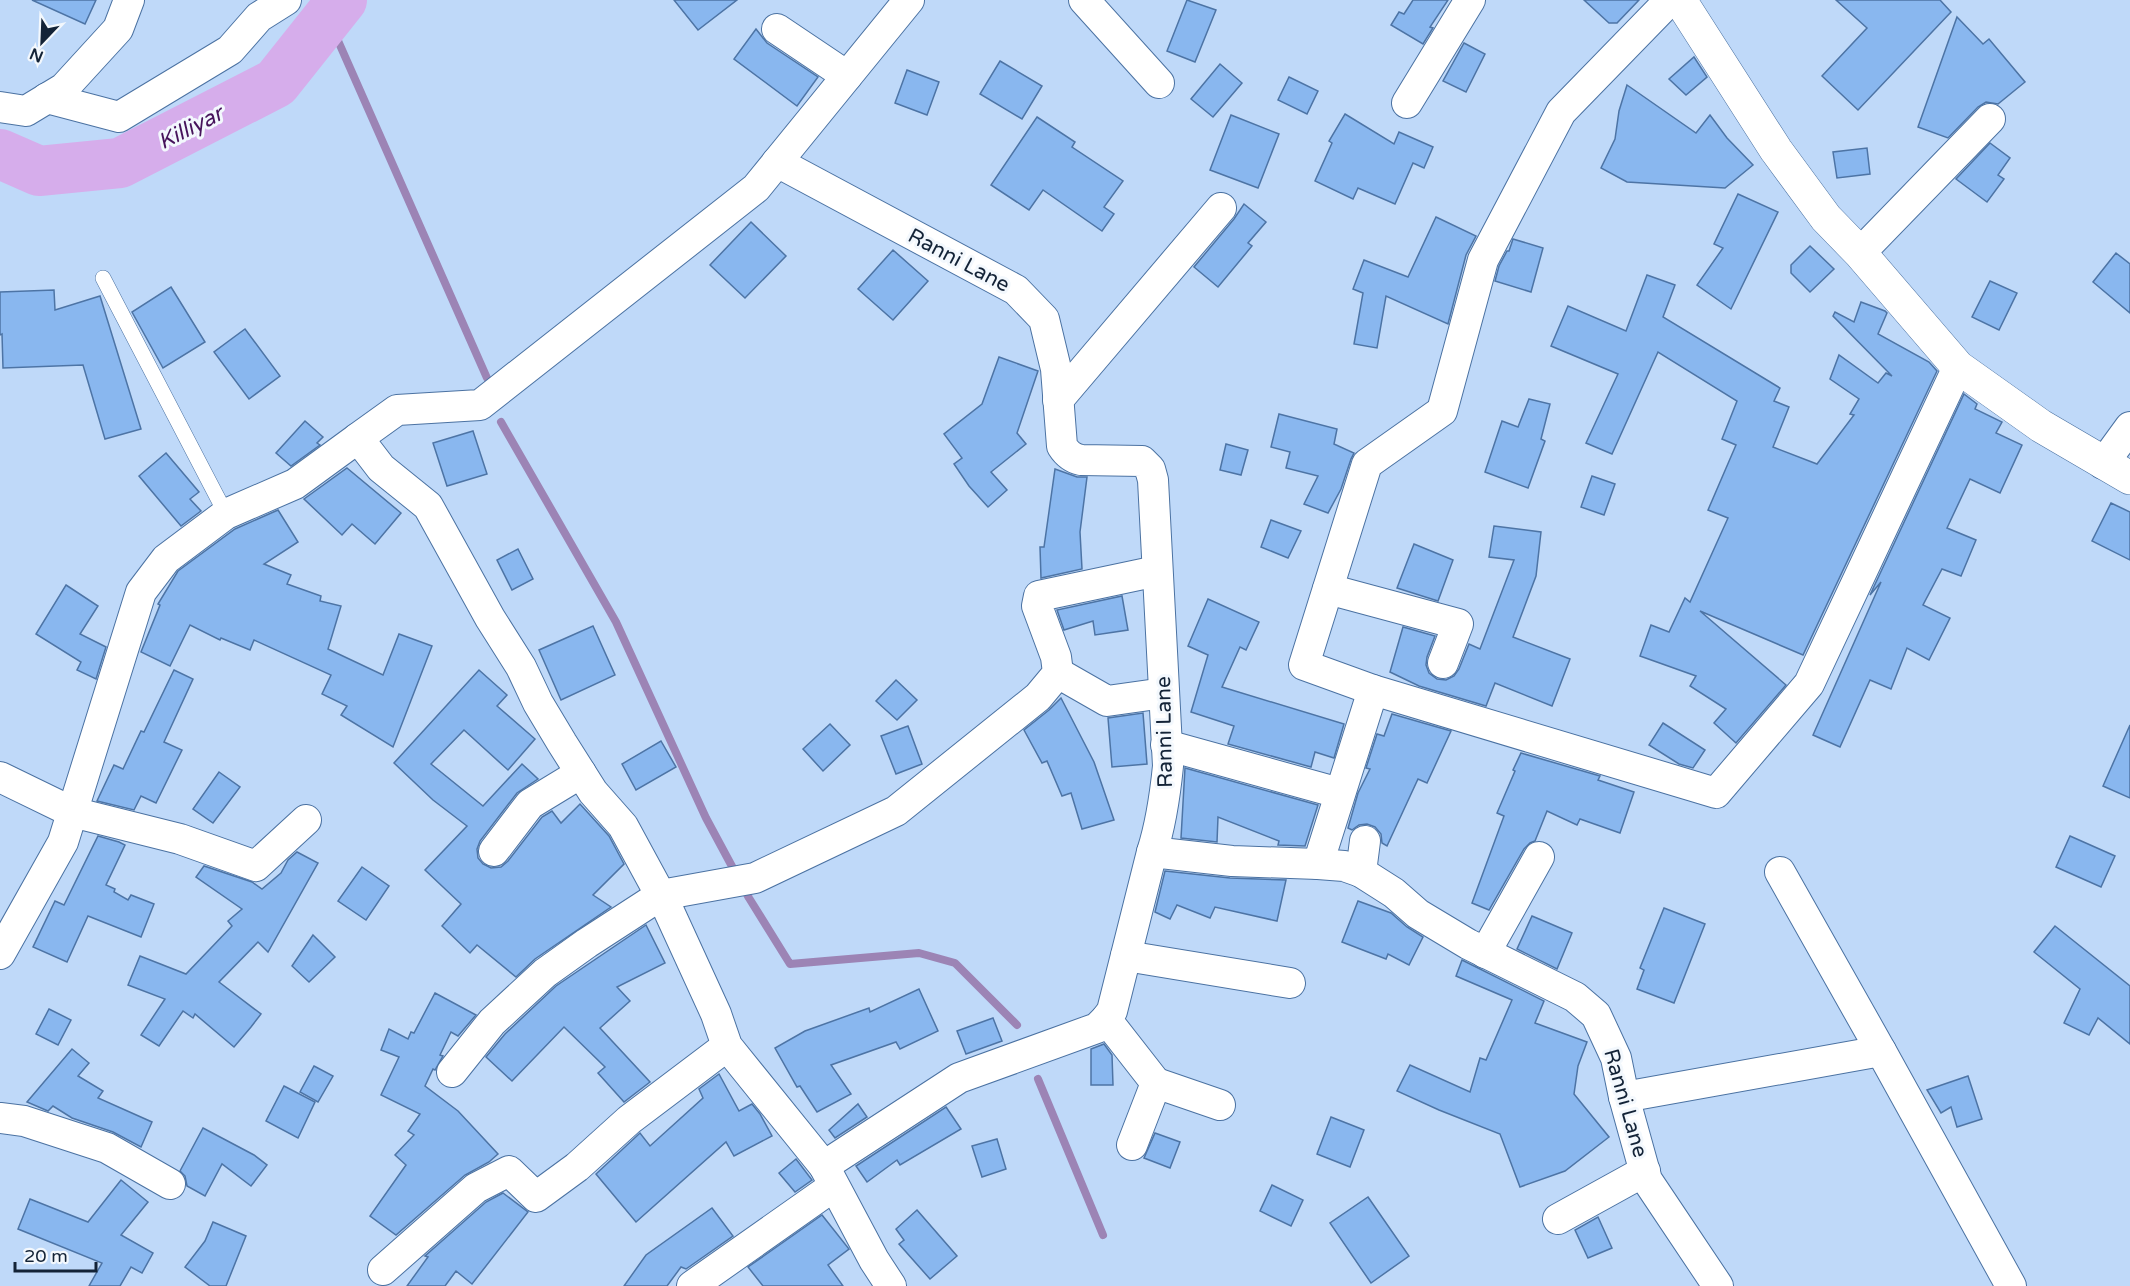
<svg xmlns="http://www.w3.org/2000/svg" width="2130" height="1286" font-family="'Varela Round',sans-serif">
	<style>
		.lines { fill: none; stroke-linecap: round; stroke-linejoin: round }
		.stream { stroke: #9c84b5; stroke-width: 8 }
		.river { stroke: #d6adeb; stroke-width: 50 }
		.building { fill: #89b7ef; stroke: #4d74a5; stroke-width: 1.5 }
		.service-casing { stroke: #4b72a2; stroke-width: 16 }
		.minor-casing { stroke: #4b72a2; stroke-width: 32 }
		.tertiary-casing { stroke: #4b72a2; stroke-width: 34 }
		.service { stroke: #fff; stroke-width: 15 }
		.minor { stroke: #fff; stroke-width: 30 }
		.tertiary { stroke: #fff; stroke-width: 33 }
		.labels { text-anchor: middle; stroke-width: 6; stroke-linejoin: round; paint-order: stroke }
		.street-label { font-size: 21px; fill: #132337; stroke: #f3f8fd }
		.water-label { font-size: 22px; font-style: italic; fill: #46135b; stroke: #f3f8fd }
	</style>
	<rect width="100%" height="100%" fill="#bfd9f9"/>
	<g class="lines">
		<!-- stream -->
		<g class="stream">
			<polyline points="328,18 487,378"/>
			<polyline points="501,422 616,622 706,818 749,898 790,964 919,953 955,963 1017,1025"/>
			<polyline points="1038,1079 1103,1235"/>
		</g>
		<!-- river -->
		<polyline class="river" points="0,154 39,171 120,163 276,83 342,0"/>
	</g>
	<!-- building -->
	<g class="building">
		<polygon points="32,0 96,0 85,24"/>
		<polygon points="674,0 737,0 698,30"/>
		<polygon points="1187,0 1216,10 1195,62 1167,51"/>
		<polygon points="1413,0 1448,0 1430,27 1433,28 1423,44 1391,25 1399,12 1404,14"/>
		<polygon points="1584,0 1639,0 1617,23 1609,23"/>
		<polygon points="1836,0 1940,0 1951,12 1858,110 1822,76 1867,28"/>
		<polygon points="1957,17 1983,44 1989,39 2025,82 1998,104 1986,102 1978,107 1948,138 1918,127"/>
		<polygon points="756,29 767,43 818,77 797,106 734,59"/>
		<polygon points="1464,43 1485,54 1466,92 1443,81"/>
		<polygon points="1694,57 1707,77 1686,95 1669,79"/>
		<polygon points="1000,61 1042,86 1022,119 980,94"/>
		<polygon points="1220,64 1242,83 1213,117 1191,99"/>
		<polygon points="907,70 939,82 927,115 895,103"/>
		<polygon points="1289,77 1318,91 1307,114 1278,100"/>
		<polygon points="1627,85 1696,133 1710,115 1727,138 1753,165 1725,188 1627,182 1601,168 1615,139 1619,111"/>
		<polygon points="1345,114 1394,144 1399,132 1433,147 1424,168 1413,163 1395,204 1358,188 1353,199 1315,181 1332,143 1329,141"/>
		<polygon points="1231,115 1279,134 1258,188 1210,170"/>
		<polygon points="1037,117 1075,142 1072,147 1123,181 1104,207 1114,214 1102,231 1043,190 1029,210 991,185"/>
		<polygon points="1990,143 2010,158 1998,175 2004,179 1987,202 1956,179"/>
		<polygon points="1867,148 1870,174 1837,178 1833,152"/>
		<polygon points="1738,194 1778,212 1731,309 1697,285 1723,248 1714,244"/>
		<polygon points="1244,204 1266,222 1248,243 1252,246 1218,287 1194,267 1234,219"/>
		<polygon points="1436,217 1476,236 1466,255 1448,324 1386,296 1377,348 1354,344 1363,293 1353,289 1364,260 1408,277"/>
		<polygon points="751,222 786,256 745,298 710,265"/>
		<polygon points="1513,239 1543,248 1531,292 1495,281 1499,266 1507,251 1509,251"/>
		<polygon points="1810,246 1834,269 1810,292 1791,273 1791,265"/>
		<polygon points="893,250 928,281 893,320 858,289"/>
		<polygon points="2116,253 2130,264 2130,313 2093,282"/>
		<polygon points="1647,275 1675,285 1663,317 1780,388 1774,401 1789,407 1773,447 1817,464 1854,415 1850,414 1859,399 1830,379 1839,355 1878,383 1886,373 1892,376 1833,316 1835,312 1854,322 1861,302 1885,311 1887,313 1878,334 1929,362 1937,371 1803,655 1700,611 1786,685 1736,743 1714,723 1726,709 1690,686 1696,676 1640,656 1651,625 1669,632 1685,598 1690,602 1728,518 1708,510 1736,445 1722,439 1737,401 1658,352 1612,454 1586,443 1618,374 1551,346 1568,306 1626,331"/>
		<polygon points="1990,281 2017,293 1999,330 1972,317"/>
		<polygon points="171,287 205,342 163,368 132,312"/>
		<polygon points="54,290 55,310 100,296 141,429 105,439 83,365 3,368 2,334 0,335 0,292"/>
		<polygon points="245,329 280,376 249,399 214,352"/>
		<polygon points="999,357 1038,371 1017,433 1026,444 991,472 1007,490 988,507 969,486 954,464 962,458 944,434 982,404"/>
		<polygon points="1964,394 1977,404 1975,409 2002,422 1996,433 2022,445 2000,493 1970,479 1947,528 1976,540 1961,576 1942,569 1923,605 1950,618 1929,660 1907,648 1891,689 1870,680 1840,747 1813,735 1881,582 1870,595"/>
		<polygon points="1529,399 1550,404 1541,439 1545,441 1528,488 1485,472 1502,421 1518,427"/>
		<polygon points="1279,414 1337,429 1334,444 1354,453 1351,459 1341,489 1328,513 1304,504 1318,476 1286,468 1290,452 1271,447"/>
		<polygon points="305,421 323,437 317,443 320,445 291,466 276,453"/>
		<polygon points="473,431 487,474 447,486 433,443"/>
		<polygon points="1226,444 1248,450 1241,475 1220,470"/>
		<polygon points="166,453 199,492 190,499 201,511 181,526 139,476"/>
		<polygon points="347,468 401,513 375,544 352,524 342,535 304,499"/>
		<polygon points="1055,469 1077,477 1087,477 1080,532 1082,569 1041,578 1040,547 1044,547"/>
		<polygon points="1592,476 1615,484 1604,515 1581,507"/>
		<polygon points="2111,503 2130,512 2130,560 2092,541"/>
		<polygon points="278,510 298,542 264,564 291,575 287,584 321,596 320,601 341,606 328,649 383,675 399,634 432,646 393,747 341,715 347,706 322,694 331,675 254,640 250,650 221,638 220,640 190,625 170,666 141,652 160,605 158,604 178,571 235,529"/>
		<polygon points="1271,520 1301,531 1288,558 1261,547"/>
		<polygon points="1494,526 1541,532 1536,576 1513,637 1570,659 1552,706 1495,683 1486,706 1419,686 1390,672 1403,627 1435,636 1427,657 1426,665 1429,673 1437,679 1446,680 1454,676 1459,669 1469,644 1480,649 1514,560 1489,557"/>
		<polygon points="1414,544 1453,560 1438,601 1397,588"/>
		<polygon points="518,549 533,579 512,590 497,560"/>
		<polygon points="66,585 98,606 80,634 106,647 96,679 77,670 81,662 36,634"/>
		<polygon points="1122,596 1128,630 1095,635 1093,621 1064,630 1057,610"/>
		<polygon points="1208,599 1259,622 1246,650 1240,647 1222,687 1344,724 1334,758 1315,752 1311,767 1228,744 1234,726 1191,712 1208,655 1188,646"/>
		<polygon points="593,626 615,675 561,700 539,650"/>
		<polygon points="174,670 193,679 164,742 182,750 156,803 141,796 134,810 97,801 114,765 123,769 141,731 144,732"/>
		<polygon points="479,670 507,695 497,706 535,739 508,770 464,730 431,764 483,806 522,764 538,779 517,793 480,841 477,849 478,858 483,864 491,868 501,867 508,861 542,817 552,811 561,823 580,804 609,836 624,864 593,895 611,907 535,959 516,977 477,945 470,953 442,926 461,904 425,870 467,826 433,800 394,763"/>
		<polygon points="896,680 917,700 897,720 876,701"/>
		<polygon points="1061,698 1094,762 1114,820 1082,829 1071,793 1062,796 1047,761 1042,763 1024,730 1049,710"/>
		<polygon points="1143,713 1147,764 1112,767 1108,718"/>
		<polygon points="1392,714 1451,731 1427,783 1418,779 1387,846 1382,843 1381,834 1375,827 1367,824 1359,825 1352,830 1348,828 1358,793 1370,769 1366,768 1377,734 1384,736"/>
		<polygon points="1663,723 1705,750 1693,768 1679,764 1649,745"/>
		<polygon points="830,724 850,745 823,771 803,749"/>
		<polygon points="2130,725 2130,798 2103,786"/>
		<polygon points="908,726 922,764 896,774 881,736"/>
		<polygon points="661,741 676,767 636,790 622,764"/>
		<polygon points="1521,753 1600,776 1598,780 1634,792 1620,833 1580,819 1577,825 1547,811 1535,841 1530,843 1524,849 1489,910 1472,903 1504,816 1497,813 1515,771 1513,770"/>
		<polygon points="1185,768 1318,805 1305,846 1278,845 1279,841 1218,817 1217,842 1181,838"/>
		<polygon points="219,772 240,787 213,823 193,809"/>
		<polygon points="98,836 119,842 125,845 106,885 115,889 114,892 128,900 131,895 154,904 141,937 88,916 67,962 33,947 55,901 64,905"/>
		<polygon points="2070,836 2115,856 2101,887 2056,867"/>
		<polygon points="297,852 318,863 268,952 258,942 219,982 261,1014 251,1027 234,1047 195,1014 193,1018 183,1011 159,1046 141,1035 165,999 128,985 140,956 186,974 232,926 228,921 242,909 196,877 204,866 252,882 262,889 281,873 288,860"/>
		<polygon points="362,867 389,886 366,920 338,901"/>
		<polygon points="1165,871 1230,878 1286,880 1277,921 1215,907 1210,918 1177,905 1170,919 1155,912"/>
		<polygon points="1358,901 1391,913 1407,927 1423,937 1409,965 1388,954 1386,959 1342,942"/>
		<polygon points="1664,908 1705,924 1674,1003 1637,989 1644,970 1640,968"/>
		<polygon points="1532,916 1572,933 1557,969 1517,949"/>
		<polygon points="646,925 665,963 617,987 630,1001 600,1028 650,1082 624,1102 598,1073 605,1067 564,1027 512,1081 486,1057 505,1034 556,986"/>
		<polygon points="2055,926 2130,986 2130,1044 2098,1018 2089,1035 2064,1023 2080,989 2034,952"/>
		<polygon points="313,935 335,957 309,982 292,966"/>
		<polygon points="1462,960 1544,1001 1535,1023 1587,1042 1578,1066 1574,1094 1609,1137 1565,1171 1520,1187 1500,1134 1439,1110 1397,1091 1410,1065 1470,1092 1480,1058 1486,1060 1512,1000 1456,976"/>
		<polygon points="919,989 938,1031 900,1049 896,1042 831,1065 851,1094 817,1112 800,1086 797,1087 775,1048 805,1031 869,1008 870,1012"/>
		<polygon points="435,993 476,1015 458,1036 451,1032 440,1055 443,1056 435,1070 433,1069 425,1086 458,1111 498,1154 489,1162 465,1175 396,1235 370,1216 406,1165 395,1155 414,1135 408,1131 420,1114 381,1095 399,1057 381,1050 389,1029 408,1039 411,1032 414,1033"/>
		<polygon points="49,1009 71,1020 58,1045 36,1034"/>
		<polygon points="993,1018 1002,1041 966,1054 957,1031"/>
		<polygon points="1104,1044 1112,1055 1113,1085 1091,1085 1091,1049"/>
		<polygon points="72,1049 89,1063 78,1076 103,1091 98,1098 152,1122 141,1147 113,1132 72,1118 53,1106 48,1111 27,1102"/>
		<polygon points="314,1066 333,1076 318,1102 300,1092"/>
		<polygon points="719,1074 739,1111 752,1104 760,1114 772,1136 734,1156 726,1142 636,1222 596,1174 640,1133 650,1146 703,1098 699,1089"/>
		<polygon points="1968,1076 1982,1119 1957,1127 1951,1107 1941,1113 1927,1090"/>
		<polygon points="284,1086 315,1102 298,1138 266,1121"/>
		<polygon points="858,1104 867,1117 835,1138 829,1130"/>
		<polygon points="946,1107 961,1129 900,1165 897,1160 867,1182 856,1166"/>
		<polygon points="1331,1117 1364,1130 1350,1167 1317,1154"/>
		<polygon points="203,1128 254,1155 267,1165 251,1186 222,1164 205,1196 187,1186 185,1176 180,1171"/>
		<polygon points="1155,1133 1180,1142 1170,1168 1144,1158"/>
		<polygon points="997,1139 1006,1169 982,1177 972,1146"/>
		<polygon points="796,1159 812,1180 795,1192 779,1173"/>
		<polygon points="121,1180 148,1202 121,1235 153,1253 142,1273 131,1267 120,1286 89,1286 102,1263 18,1229 30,1199 88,1222"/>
		<polygon points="1272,1185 1303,1200 1291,1226 1260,1211"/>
		<polygon points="503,1193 528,1212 472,1284 456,1271 445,1286 407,1286 428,1257 425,1256 486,1202"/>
		<polygon points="1368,1197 1409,1256 1371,1283 1330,1223"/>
		<polygon points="712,1208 733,1236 686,1269 681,1267 667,1286 624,1286 646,1255"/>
		<polygon points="917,1210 957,1256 930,1279 899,1244 904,1240 896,1229"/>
		<polygon points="822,1215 849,1249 828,1265 843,1286 763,1286 748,1267"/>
		<polygon points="1598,1217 1612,1248 1588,1258 1575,1230"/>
		<polygon points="213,1222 246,1236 226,1286 210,1286 185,1267 205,1241"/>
	</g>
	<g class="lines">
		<!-- service casing -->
		<g class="service-casing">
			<polyline id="service" points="103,278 226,514"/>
		</g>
		<!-- minor casing -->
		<g class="minor-casing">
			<g id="minor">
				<polyline points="1084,0 1159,83"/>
				<polyline points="1670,0 1561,112 1483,260 1442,411 1367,464 1304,665 1373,690 1716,793 1809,684 1958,367"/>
				<polyline points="777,29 847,76"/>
				<polyline points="47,98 119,117 230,50 259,17 286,0"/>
				<polyline points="1407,103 1470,0"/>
				<polyline points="0,107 26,111 64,88 118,29 129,0"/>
				<path d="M777,162L1016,290L1044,319L1056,369L1062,446C1067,454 1072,458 1081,460L1142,461L1150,469L1153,480L1168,766C1165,796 1161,824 1152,852L1232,861L1318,864L1344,866L1361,872L1394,893L1418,914L1468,944L1575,997L1596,1015L1616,1058L1624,1097L1647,1180L1718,1286"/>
				<polyline points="1860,253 1990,119"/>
				<polyline points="1058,400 1221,208"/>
				<polyline points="2103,464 2130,427"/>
				<polyline points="1328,589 1458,624 1443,663"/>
				<polyline points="1058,673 1107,701 1164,693"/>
				<polyline points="1166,745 1339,793"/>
				<polyline points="0,777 72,812 180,839 256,866 306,820"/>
				<polyline points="494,851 530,804 581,773"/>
				<polyline points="1318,864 1373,690"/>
				<polyline points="1361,872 1365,841"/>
				<polyline points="1485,953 1539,857"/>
				<polyline points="0,954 63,842 141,592 166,559 226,514 295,484 358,438"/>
				<polyline points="1126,956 1290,983"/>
				<polyline points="1106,1019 1156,1083 1132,1145"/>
				<polyline points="1881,1051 2011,1286"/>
				<polyline points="452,1072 492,1022 545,973 587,943 661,895 755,878 896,811 1038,697 1058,673 1056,657 1037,606 1039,596 1157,571"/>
				<polyline points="1156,1083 1220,1105"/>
				<polyline points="1624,1097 1881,1051 1780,872"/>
				<polyline points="0,1118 24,1121 107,1148 170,1184"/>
				<polyline points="824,1166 959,1078 1097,1028 1106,1019 1112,1011 1152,852"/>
				<polyline points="1558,1219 1645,1171"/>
				<polyline points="383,1270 476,1188 509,1171 536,1197 577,1167 629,1120 727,1046"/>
				<polyline points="692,1286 834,1186"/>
				<polyline points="891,1286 874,1260 824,1166 727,1046 716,1014 667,907 623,826 593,792 562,743 538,703 521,667 490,618 428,506 381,468 358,438 397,410 480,405 756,188 909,0"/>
			</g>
		</g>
		<!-- tertiary casing -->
		<g class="tertiary-casing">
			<polyline id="tertiary" points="1680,0 1776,150 1826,218 1860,253 1958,367 2041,426 2130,478"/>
		</g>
		<!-- service -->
		<use href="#service" class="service"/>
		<!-- minor -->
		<use href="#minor" class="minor"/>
		<!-- tertiary -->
		<use href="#tertiary" class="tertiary"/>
	</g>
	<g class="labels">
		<!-- street labels -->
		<g class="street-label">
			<text transform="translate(959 260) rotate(28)" y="7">Ranni Lane</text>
			<text transform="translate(1164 732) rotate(-91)" y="7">Ranni Lane</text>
			<text transform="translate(1626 1103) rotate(74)" y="7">Ranni Lane</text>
		</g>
		<!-- water labels -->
		<g class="water-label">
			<text transform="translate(190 127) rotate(-27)" y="8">Killiyar</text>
		</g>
	</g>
	<!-- north arrow -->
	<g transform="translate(42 42) rotate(203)" stroke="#f3f8fd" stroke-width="4.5" paint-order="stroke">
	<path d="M0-4.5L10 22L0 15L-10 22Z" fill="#132337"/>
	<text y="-9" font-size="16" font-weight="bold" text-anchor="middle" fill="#132337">N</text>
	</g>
	<!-- scale -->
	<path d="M15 1262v9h81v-9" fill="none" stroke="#132337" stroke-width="3"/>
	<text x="24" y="1262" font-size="18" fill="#132337" stroke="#f3f8fd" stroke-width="4.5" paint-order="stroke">20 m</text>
</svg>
